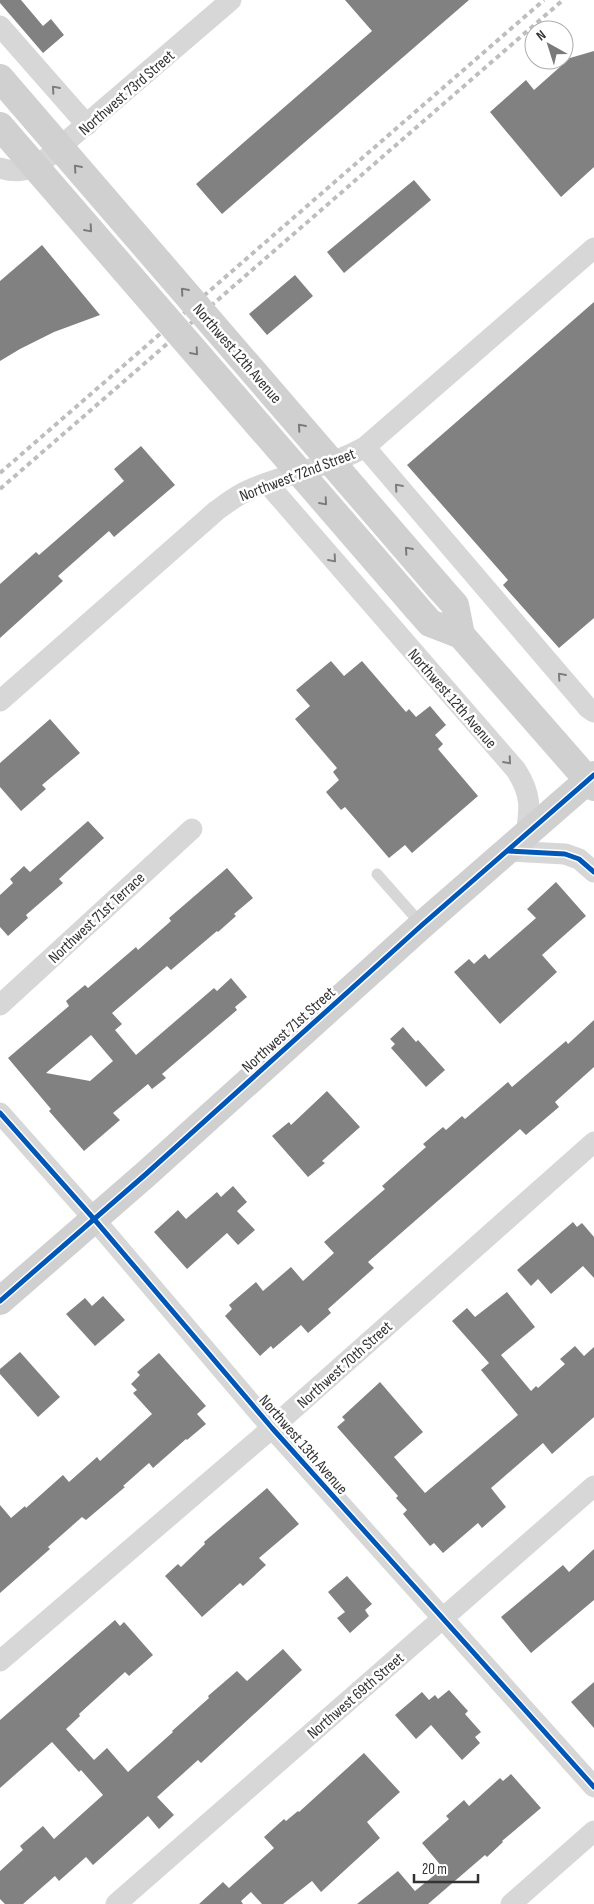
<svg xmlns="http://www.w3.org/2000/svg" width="594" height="1904" font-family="'Sofia Sans Condensed',sans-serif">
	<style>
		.building { fill: #818181; fill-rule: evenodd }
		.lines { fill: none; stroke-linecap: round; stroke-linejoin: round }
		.lane { stroke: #d7d7d7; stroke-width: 11 }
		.street { stroke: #d7d7d7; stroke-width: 21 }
		.secondary { stroke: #d0d0d0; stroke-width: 28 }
		.rail { stroke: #bebebe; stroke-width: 4; stroke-dasharray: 5 4; stroke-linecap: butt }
		.secondary-bridge { stroke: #d0d0d0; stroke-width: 28 }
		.cycleway-casing { stroke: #fff; stroke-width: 8 }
		.cycleway { stroke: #0057b8; stroke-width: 5 }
		.oneway { stroke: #7d7d7d }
		.oneway2 { stroke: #7a7a7a }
		.labels { text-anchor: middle; stroke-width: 5; stroke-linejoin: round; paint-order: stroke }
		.street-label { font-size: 16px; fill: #333; stroke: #fff }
	</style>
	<rect width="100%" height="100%" fill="#fff"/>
	<!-- building -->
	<g class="building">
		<polygon points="0,0 21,0 43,26 51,19 64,35 43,53 0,3"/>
		<polygon points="345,0 469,0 222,214 196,184 372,31"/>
		<polygon points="594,51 594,167 561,197 490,112 526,80 534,90 570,58"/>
		<polygon points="414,180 431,200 344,273 327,252"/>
		<polygon points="42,245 100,315 54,332 20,349 0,361 0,281"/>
		<polygon points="295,275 313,296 267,335 249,314"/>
		<polygon points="594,302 594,618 559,648 503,585 508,580 407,465"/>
		<polygon points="141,446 175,485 114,537 109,531 58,576 63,581 0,638 0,584 36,552 39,555 124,481 114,469"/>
		<polygon points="331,661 344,676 362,661 406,712 409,709 416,717 430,706 446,725 435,735 443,744 438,749 478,796 412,853 405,845 389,858 345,807 341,810 326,792 339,780 333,772 337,768 295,719 310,706 296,690"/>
		<polygon points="50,719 80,753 42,785 46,789 21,811 0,787 0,763"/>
		<polygon points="88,821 104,838 59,879 63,883 26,915 28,918 8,936 0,927 0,895 13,883 10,879 24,866 30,872"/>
		<path d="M227,868L253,898L234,914L236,916L218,932L217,931L171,970L167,966L112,1013L122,1024L115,1030L136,1055L214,988L217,991L231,978L247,997L235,1007L237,1010L162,1074L166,1078L152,1089L148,1084L113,1113L120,1120L84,1151L49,1111L51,1109L8,1058L69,1006L66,1001L85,985L88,988L136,947L138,950L171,921L169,918ZM91,1035L113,1061L90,1081L46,1073Z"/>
		<polygon points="556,882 586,916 542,955 557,972 500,1024 454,972 469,959 474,964 485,954 489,959 536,918 527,909"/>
		<polygon points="594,1020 594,1067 555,1102 559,1107 526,1135 520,1129 368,1262 374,1268 328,1309 331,1313 308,1333 301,1325 273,1349 271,1346 260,1356 225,1316 232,1309 229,1305 256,1282 263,1291 291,1267 303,1281 334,1253 324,1242 385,1189 382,1186 426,1147 423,1144 443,1127 446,1130 462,1116 465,1119 508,1082 512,1087 566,1041 568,1044"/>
		<polygon points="403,1027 416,1042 418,1040 445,1070 426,1087 391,1048 395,1044 390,1039"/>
		<polygon points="327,1091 360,1127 322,1161 325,1163 308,1177 272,1136 289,1122 291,1125"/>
		<polygon points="233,1186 247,1202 237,1211 255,1230 238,1245 227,1233 187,1269 154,1232 178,1210 186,1219 217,1192 221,1197"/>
		<polygon points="573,1222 577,1227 582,1223 594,1237 594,1278 583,1266 551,1294 538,1279 531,1286 517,1270"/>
		<polygon points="507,1292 535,1327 501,1355 531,1391 536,1386 538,1388 565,1364 560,1359 575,1346 584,1356 594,1347 594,1417 552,1454 543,1443 491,1488 506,1507 482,1528 478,1523 443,1553 434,1543 430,1546 403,1514 407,1510 396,1498 398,1496 337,1427 345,1420 342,1417 380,1382 423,1432 394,1457 425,1493 518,1415 481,1370 489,1363 452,1321 467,1308 475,1317"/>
		<polygon points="103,1296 125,1320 95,1346 66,1314 85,1298 92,1306"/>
		<polygon points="20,1352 60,1397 38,1417 0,1374 0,1369"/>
		<polygon points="159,1353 206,1406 197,1414 206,1424 187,1440 186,1439 153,1468 149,1463 123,1486 125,1487 86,1520 82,1517 48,1547 50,1549 0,1593 0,1505 11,1518 25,1506 26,1508 63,1475 69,1482 97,1457 100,1461 152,1414 133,1393 137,1390 131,1384 140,1375 137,1372"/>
		<polygon points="267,1488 299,1524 259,1558 266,1565 243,1586 240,1583 202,1617 165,1576 178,1564 181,1567 205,1544 204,1542"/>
		<polygon points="594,1549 594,1600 531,1653 501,1617 563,1565 569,1572"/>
		<polygon points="347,1576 372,1604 365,1610 369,1616 350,1633 337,1618 345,1612 328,1592"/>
		<polygon points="115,1620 120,1626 124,1622 153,1655 129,1676 125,1672 79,1714 80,1716 66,1729 94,1760 107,1748 128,1772 173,1732 172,1731 209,1698 208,1696 237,1671 247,1681 283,1649 302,1670 201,1763 198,1760 157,1797 174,1815 159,1829 148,1816 93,1865 86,1857 59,1881 55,1876 23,1904 5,1904 0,1899 0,1871 23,1850 20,1846 43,1826 54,1839 103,1795 81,1770 79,1772 52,1742 0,1788 0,1720"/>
		<polygon points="594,1682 594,1728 571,1702"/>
		<polygon points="449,1690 468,1711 465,1714 481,1732 475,1737 480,1743 462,1760 431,1725 416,1739 395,1715 422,1692 429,1700 435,1695 438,1699"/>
		<polygon points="364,1753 400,1792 367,1822 380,1838 321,1892 312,1881 283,1904 262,1904 251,1892 241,1901 243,1904 199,1904 223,1882 229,1888 274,1848 264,1837 284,1819 286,1821 298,1811 299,1812"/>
		<polygon points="511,1774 541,1808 502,1841 503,1842 487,1857 485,1855 428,1904 357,1904 398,1871 415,1891 443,1868 422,1843 449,1819 446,1816 464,1800 469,1806 500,1778 503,1781"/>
	</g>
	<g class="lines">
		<!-- lane -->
		<polyline class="lane" points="377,874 422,925"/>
		<!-- street -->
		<g class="street">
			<polyline points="0,26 87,125"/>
			<path d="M0,168C15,173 26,171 40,164L231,0"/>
			<polyline points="365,447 588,708 594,712"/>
			<path d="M267,483L516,770C532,795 530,808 526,835"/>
			<path d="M0,701L216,511C227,503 237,495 249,490C287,473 328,468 365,447L594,248"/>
			<polyline points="508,851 565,854 579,859 594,872"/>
			<polyline points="0,1005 192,829"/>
			<polyline points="0,1113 94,1219 272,1428 594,1787"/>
			<polyline points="0,1661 272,1428 594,1142"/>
			<polyline points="116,1904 594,1486"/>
			<polyline points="511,1904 594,1831"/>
		</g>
		<!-- secondary -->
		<g class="secondary">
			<polyline points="439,587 455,605 461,635"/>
			<polyline points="416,607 430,623 461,635 594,787"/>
			<polyline points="0,1301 146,1174 422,925 594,775"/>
		</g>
		<!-- rail -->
		<g class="rail">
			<polyline points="0,473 544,0"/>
			<polyline points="0,489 563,0"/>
		</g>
		<!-- secondary-bridge -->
		<g class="secondary-bridge">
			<polyline points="0,78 439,587"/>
			<polyline points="0,126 416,607"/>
		</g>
		<!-- cycleway casing -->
		<g class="cycleway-casing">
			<g id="cycleway">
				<polyline points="508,851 565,854 579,859 594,872"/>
				<polyline points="0,1113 94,1219 272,1428 594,1787"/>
				<polyline points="0,1301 146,1174 422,925 594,775"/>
			</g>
		</g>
		<!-- cycleway -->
		<use href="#cycleway" class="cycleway"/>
	</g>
	<!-- one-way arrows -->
	<defs><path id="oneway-chevron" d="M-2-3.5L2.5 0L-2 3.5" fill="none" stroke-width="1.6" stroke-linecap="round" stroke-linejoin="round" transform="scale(1.25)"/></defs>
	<g class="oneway">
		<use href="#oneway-chevron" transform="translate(55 89) rotate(-131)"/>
		<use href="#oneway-chevron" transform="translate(398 487) rotate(-131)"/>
		<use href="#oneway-chevron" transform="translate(333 559) rotate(49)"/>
		<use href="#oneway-chevron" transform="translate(561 676) rotate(-131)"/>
		<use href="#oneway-chevron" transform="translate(508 761) rotate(49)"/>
	</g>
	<g class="oneway2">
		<use href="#oneway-chevron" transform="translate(77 168) rotate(-131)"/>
		<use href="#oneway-chevron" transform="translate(89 229) rotate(49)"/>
		<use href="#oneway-chevron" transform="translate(184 291) rotate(-131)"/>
		<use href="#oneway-chevron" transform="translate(195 352) rotate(49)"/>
		<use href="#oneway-chevron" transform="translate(301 427) rotate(-131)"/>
		<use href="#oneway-chevron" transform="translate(324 502) rotate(49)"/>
		<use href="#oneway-chevron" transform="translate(408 550) rotate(-131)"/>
	</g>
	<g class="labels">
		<!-- street labels -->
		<g class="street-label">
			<text transform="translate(126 92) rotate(-41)" y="6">Northwest 73rd Street</text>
			<text transform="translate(238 353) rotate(49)" y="6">Northwest 12th Avenue</text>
			<text transform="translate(297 474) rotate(-21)" y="6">Northwest 72nd Street</text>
			<text transform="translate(453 698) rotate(49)" y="6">Northwest 12th Avenue</text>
			<text transform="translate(96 917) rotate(-43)" y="6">Northwest 71st Terrace</text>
			<text transform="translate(288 1029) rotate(-42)" y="6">Northwest 71st Street</text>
			<text transform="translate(344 1364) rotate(-42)" y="6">Northwest 70th Street</text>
			<text transform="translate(304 1444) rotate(49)" y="6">Northwest 13th Avenue</text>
			<text transform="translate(355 1695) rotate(-41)" y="6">Northwest 69th Street</text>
		</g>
	</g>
	<!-- north arrow -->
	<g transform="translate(549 45) rotate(321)"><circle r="24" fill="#ffffff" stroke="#adadad"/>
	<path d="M0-4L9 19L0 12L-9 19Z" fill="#7a7a7a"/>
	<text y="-8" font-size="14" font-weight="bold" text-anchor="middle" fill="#333333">N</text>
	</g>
	<!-- scale -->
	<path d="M414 1874v8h64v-8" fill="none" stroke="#333333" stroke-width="2.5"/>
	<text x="422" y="1874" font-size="15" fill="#333333" stroke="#ffffff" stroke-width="4" paint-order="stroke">20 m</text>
</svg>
